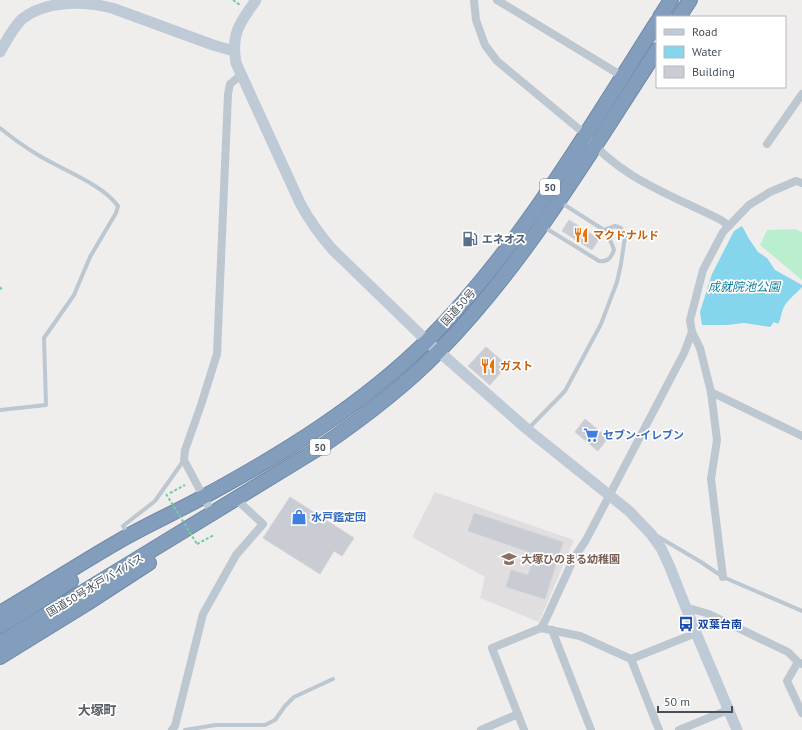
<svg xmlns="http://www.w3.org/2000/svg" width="802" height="730" font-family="'PT Sans','Noto Sans JP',sans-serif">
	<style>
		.education { fill: #e1dedf }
		.green { fill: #b9efcf }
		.water { fill: #85d5ed }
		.building { fill: #c9ccd2; stroke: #d1d3d9 }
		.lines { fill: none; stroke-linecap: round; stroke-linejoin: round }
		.highway-casing { stroke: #6e89a9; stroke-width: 16 }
		.path { stroke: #71cda1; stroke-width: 2; stroke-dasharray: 3 2; stroke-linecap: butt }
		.lane { stroke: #bdc7d0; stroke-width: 4 }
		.street { stroke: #bdc7d0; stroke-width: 8 }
		.secondary { stroke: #bfcad7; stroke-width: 11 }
		.highway { stroke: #839ebd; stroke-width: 14 }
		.path-bridge { stroke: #71cda1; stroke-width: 2; stroke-dasharray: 3 2; stroke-linecap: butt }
		.labels { text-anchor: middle; stroke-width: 3.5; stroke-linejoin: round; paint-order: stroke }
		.shield { fill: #fff; stroke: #7d848c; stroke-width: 1 }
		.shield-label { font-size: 10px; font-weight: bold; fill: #45505a }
		.food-label { font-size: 11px; font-weight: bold; fill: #c56008; stroke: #fff; text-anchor: start }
		.service-label { font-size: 11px; font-weight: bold; fill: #4e5e75; stroke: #fff; text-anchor: start }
		.street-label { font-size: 11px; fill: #45505a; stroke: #fff }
		.shop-label { font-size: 11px; font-weight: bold; fill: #366cbe; stroke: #fff; text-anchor: start }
		.education-label { font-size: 11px; font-weight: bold; fill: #785e54; stroke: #fff; text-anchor: start }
		.transit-label { font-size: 11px; font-weight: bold; fill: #164399; stroke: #fff; text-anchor: start }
		.water-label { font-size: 12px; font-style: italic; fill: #0a7ea1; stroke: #fff }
		.quarter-label { font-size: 13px; font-weight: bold; fill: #595d62; stroke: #fff }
	</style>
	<rect width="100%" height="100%" fill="#f0eded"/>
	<!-- education -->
	<polygon class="education" points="435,492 574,540 539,622 480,598 485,577 412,537"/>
	<!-- green -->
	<polygon class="green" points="795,229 802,232 802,280 760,245 767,230"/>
	<!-- water -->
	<path class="water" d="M742,226L749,239L758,252L767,258L775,270L802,285V287C796,294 784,302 782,312C780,318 781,319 778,324L774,322L770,327L744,323L727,325H702L700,312L712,274L734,231Z"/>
	<!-- building -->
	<g class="building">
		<polygon points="569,220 599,239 592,250 562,231"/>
		<polygon points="486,347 507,365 490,385 468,366"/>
		<polygon points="585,419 608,438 598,451 575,432"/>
		<polygon points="290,497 354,538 342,556 334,551 320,574 263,538"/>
		<polygon points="474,513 563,542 545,599 506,587 511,570 528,575 535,554 468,531"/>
	</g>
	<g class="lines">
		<!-- highway casing -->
		<g class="highway-casing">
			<g id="highway">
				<polyline points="660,17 671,0"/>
				<polyline points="679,17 690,0"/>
				<path d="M0,613C43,588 85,560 128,536C153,522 180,510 205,496C284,453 362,405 427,341C520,248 587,132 657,22"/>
				<polyline points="0,626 25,611 71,581"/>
				<path d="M0,643L322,446C363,418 404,387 439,351C526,262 589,154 657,50"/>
				<polyline points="0,657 86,604 149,563"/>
			</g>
		</g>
		<!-- path -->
		<g class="path">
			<polyline points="233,0 240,5"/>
			<polyline points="0,287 2,290"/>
			<polyline points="170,493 185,485"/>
			<polyline points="197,544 214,535"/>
		</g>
		<!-- lane -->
		<g class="lane">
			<path d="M0,128C12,138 25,147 38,155C61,169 102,184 118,206L116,213L90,257L74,295L44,338L46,405L0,410"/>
			<path d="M544,227L599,261C608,262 611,258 614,250L612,244L604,230"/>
			<polyline points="528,429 565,391 601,324 617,282 621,264 625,237 621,228 615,226 604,230 560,202"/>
			<polyline points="128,534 123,526 155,501 184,460"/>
			<polyline points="657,536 701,562 723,577 802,611"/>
			<polyline points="185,730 216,725 265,725 275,720 285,706 294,697 333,679"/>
		</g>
		<!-- street -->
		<g class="street">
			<path d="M474,0L476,20L481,34L485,45L497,61L585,134C619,178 674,196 721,220L729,226"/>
			<polyline points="497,0 622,76"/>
			<polyline points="767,144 802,94"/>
			<polyline points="711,392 802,436"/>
			<polyline points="212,513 184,460 185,450 201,405 217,354 228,94 230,84 241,75"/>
			<polyline points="723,577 711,479 717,440 711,392 700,348 692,332 690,320 703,270 723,232 749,205 770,192 796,181 802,183"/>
			<polyline points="685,607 709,614 788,652 798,662 802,664"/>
			<polyline points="541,628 546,619 574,558 586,540 684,353 692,332"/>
			<polyline points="552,630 591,730"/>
			<polyline points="631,659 659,730"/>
			<polyline points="798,662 787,681 802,713"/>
			<polyline points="172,730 175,726 203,614 236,555 263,524 236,499"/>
			<polyline points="481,730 518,714"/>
			<polyline points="524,730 492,648 541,628 580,636 631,659 696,633"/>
			<polyline points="679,730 728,710"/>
		</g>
		<!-- secondary -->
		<g class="secondary">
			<path d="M256,0C239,24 231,33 236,63L300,203C309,220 320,235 332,249L427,341L528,430L629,511L651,534L661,548L669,565L696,633L737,730"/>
			<path d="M0,52C6,41 13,28 22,19C46,0 83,1 112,8L213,45L234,51"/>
		</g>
		<!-- highway -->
		<use href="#highway" class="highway"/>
		<!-- path-bridge -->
		<polyline class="path-bridge" points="166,494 197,544"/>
	</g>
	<!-- icons -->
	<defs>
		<g id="restaurant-bare" transform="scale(1.2)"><path d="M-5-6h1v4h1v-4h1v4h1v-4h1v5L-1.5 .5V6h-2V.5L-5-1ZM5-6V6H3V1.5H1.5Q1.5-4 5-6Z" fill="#e8710a" stroke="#fff" stroke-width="2.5" paint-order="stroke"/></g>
		<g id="fuel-bare" transform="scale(1.2)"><path d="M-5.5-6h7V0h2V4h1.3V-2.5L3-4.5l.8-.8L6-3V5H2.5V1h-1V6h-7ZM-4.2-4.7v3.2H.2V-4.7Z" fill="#5c6f8a" stroke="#fff" stroke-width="2.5" paint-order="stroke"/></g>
		<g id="supermarket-bare" transform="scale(1.2)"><path d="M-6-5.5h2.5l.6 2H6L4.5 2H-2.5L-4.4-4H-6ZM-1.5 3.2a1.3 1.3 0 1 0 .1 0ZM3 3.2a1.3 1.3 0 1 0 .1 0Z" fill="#3f7fe0" stroke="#fff" stroke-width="2.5" paint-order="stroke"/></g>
		<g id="shop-bare" transform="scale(1.2)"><path d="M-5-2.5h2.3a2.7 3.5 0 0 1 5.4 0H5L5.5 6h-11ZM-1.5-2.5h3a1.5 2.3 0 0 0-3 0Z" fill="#3f7fe0" stroke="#fff" stroke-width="2.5" paint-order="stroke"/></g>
		<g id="school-bare" transform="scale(1.2)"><path d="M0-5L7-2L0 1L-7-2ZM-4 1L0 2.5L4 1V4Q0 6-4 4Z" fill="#8d6e63" stroke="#fff" stroke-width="2.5" paint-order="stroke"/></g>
		<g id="bus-bare" transform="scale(1.2)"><path d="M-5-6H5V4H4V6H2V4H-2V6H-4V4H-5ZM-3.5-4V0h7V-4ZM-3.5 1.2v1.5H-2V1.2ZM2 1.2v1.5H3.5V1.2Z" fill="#1a4fb4" stroke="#fff" stroke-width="2.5" paint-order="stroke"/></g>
	</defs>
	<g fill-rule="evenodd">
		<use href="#restaurant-bare" x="581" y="235"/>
		<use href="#fuel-bare" x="470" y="239"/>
		<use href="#restaurant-bare" x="488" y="366"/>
		<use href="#supermarket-bare" x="591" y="435"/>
		<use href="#shop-bare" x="299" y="517"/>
		<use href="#school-bare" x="509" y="559"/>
		<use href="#bus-bare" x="686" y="624"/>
	</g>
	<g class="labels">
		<!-- shield labels -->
		<g class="shield">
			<rect x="540" y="179" width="20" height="16" rx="3"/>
			<rect x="310" y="439" width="20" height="16" rx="3"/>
		</g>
		<g class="shield-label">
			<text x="550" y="191">50</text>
			<text x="320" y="451">50</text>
		</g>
		<!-- food labels -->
		<g class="food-label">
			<text x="593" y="239">マクドナルド</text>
			<text x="500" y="370">ガスト</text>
		</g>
		<!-- service labels -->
		<g class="service-label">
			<text x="482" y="243">エネオス</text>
		</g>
		<!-- street labels -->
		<g class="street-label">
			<text transform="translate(458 307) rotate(-48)" y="4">国道50号</text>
			<text transform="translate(95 585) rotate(-31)" y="4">国道50号水戸バイパス</text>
		</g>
		<!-- shop labels -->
		<g class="shop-label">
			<text x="603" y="439">セブン-イレブン</text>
			<text x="311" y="521">水戸鑑定団</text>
		</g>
		<!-- education labels -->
		<g class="education-label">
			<text x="521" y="563">大塚ひのまる幼稚園</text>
		</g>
		<!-- transit labels -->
		<g class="transit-label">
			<text x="698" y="628">双葉台南</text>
		</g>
		<!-- water labels -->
		<g class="water-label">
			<text x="744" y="291">成就院池公園</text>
		</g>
		<!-- quarter labels -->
		<g class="quarter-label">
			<text x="97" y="715">大塚町</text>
		</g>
	</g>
	<!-- legend -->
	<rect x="656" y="16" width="130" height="72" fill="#ffffff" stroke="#b5b9bd"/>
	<rect x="664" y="29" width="20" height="6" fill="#bfcad7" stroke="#b5b9bd"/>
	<text x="692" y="36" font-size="12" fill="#45505a">Road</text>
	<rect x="664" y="46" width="20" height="12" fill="#85d5ed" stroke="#b5b9bd"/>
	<text x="692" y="56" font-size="12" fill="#45505a">Water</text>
	<rect x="664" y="66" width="20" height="12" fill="#c9ccd2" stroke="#b5b9bd"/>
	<text x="692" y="76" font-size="12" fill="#45505a">Building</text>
	<!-- scale -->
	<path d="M658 706v6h74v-6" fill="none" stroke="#45505a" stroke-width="2"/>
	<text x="664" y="706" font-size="12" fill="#45505a" stroke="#ffffff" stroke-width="3" paint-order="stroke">50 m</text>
</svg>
